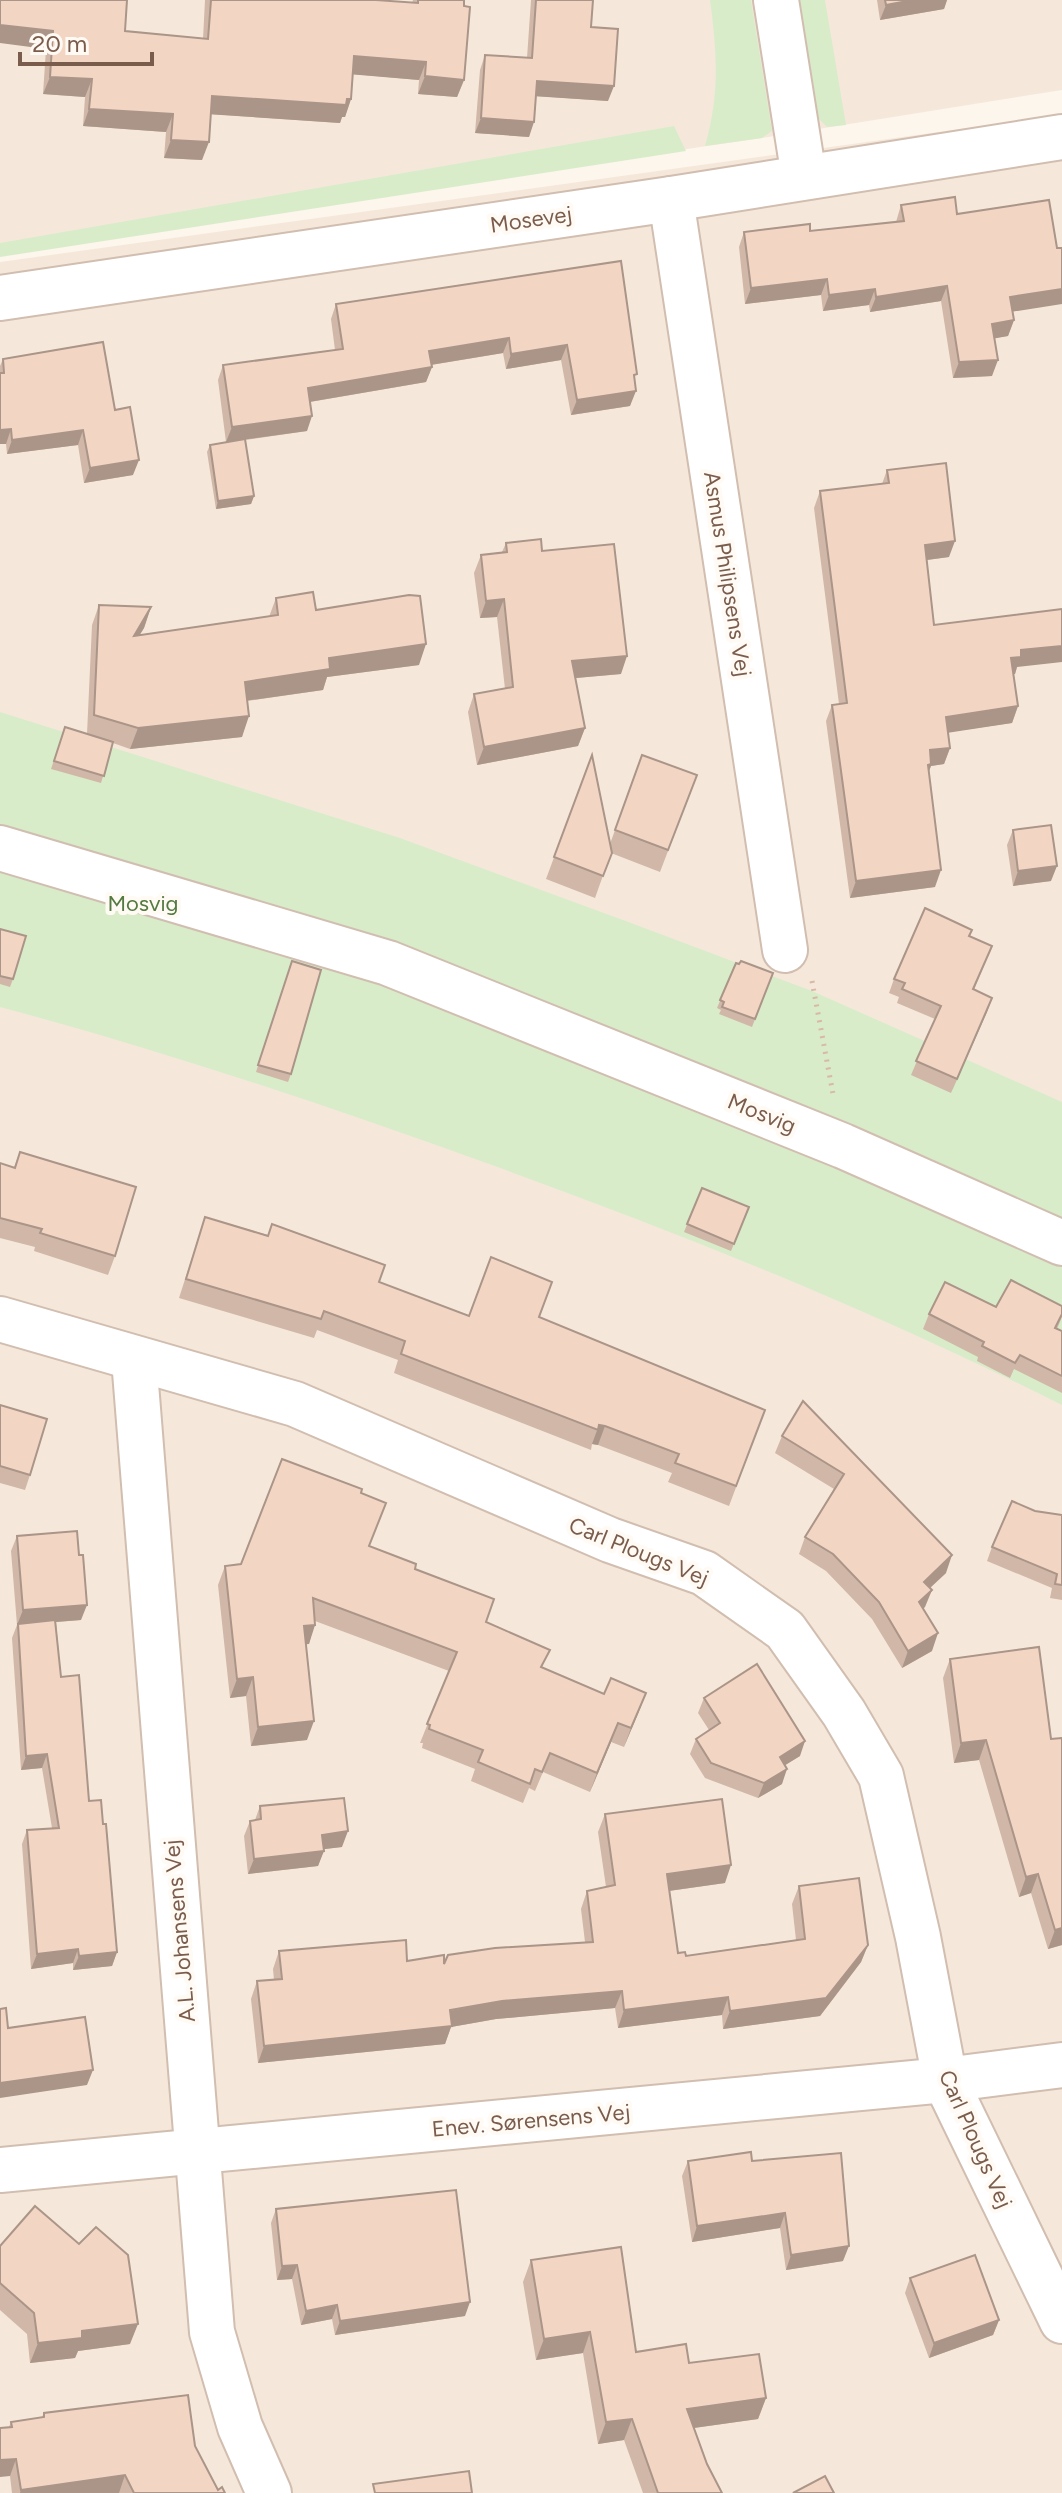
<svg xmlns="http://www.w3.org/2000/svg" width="1062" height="2493" font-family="Figtree,sans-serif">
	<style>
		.residential { fill: #f5e8da }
		.green { fill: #d8ecc9 }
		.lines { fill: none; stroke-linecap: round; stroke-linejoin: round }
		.minor-casing { stroke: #d1beb0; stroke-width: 48 }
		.path { stroke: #d9b8a5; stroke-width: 5; stroke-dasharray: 2 6; stroke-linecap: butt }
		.minor { stroke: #fff; stroke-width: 44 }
		.wall { fill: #d1b7a8 }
		.shaded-wall { fill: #aa9588 }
		.building { fill: #f3d5c3; stroke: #aa9588; stroke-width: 2 }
		.labels { text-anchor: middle; stroke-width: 8; stroke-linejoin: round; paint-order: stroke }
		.street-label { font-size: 22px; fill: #7a5c4d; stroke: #fffaf3 }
		.park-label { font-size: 22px; fill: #537a41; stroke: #fffaf3 }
	</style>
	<rect width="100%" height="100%" fill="#fdf6ec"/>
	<!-- residential -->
	<g class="residential">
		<polygon points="0,0 1062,0 1062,90 762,138 0,250"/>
		<polygon points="1062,115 1062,2493 0,2493 0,262"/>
	</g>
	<!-- green -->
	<g class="green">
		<path d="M710,0H751L772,131L762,138L705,146C720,94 717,53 710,0Z"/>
		<polygon points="795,0 825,0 846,125 827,127 817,117"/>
		<polygon points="674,126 686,151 0,257 0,243"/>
		<path d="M0,712L400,838L631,923L812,991L1062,1102V1405C877,1312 683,1234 489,1164C328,1106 165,1051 0,1007Z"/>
	</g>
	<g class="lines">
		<!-- minor casing -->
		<g class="minor-casing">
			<g id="minor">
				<polyline points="776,0 804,177"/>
				<polyline points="671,199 785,950"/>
				<polyline points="0,298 671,199 1062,137"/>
				<polyline points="0,848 388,963 843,1146 1062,1243"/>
				<polyline points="0,1319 295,1404 610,1540 704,1573 785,1630 844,1713 881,1776 918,1937 945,2080 1062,2321"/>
				<polyline points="134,1359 212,2332 240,2427 269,2493"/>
				<polyline points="0,2170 945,2080 1062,2065"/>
			</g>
		</g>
		<!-- path -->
		<polyline class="path" points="812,981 833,1094"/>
		<!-- minor -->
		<use href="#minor" class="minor"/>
	</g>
	<!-- wall -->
	<g class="wall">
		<polygon points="0,0 125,31 203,39 205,0 376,0 412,3 413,0 464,0 464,80 457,97 418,94 419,80 353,74 351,99 345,117 342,117 340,123 211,114 202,160 164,158 166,132 83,126 85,97 43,94 46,49"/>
		<polygon points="531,0 593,0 591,27 608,101 536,96 529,137 475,133 480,70 485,55 527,58"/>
		<polygon points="877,0 947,0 944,9 880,20"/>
		<polygon points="901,205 957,214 1012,312 1014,320 1008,336 994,338 992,376 953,378 941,301 870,312 869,305 823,311 821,295 745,304 739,247 744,232 810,231 896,222"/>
		<polygon points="621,261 635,380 630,406 571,415 561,360 506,369 503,353 431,365 432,367 426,382 310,402 307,431 245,440 254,496 251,504 216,509 207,452 210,445 226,442 218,380 223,365 335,350 331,319 336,304"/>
		<polygon points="3,359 115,410 133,475 84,483 78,445 7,454 6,444 0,444 0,366"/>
		<polygon points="887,470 949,557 927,560 934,625 1017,667 1015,674 1013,674 1018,706 1012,723 948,732 950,748 944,764 931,766 928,773 935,887 850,898 826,721 832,705 839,704 814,508 820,491 882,484"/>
		<polygon points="506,543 542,551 621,674 575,678 585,728 578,746 477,765 468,712 474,694 505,689 497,617 480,618 474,573 481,555 502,552"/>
		<polygon points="276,598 316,610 419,665 327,677 323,690 247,701 242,737 130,749 113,743 101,783 51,769 65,727 87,734 92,625 99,605 151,607 144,628 139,635 269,617"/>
		<polygon points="592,755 610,844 642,755 697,775 660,872 611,853 595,898 546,879"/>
		<polygon points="1013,830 1051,881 1013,886 1007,845"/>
		<polygon points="0,929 13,979 10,987 0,984"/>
		<polygon points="970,936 992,946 974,990 992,998 951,1093 911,1075 935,1019 897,1003 899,997 889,993 894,979"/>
		<polygon points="292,961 291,1074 288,1082 256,1072"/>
		<polygon points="736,963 773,973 752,1027 719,1014 721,1010 717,1008"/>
		<polygon points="20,1152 115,1256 108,1275 34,1251 35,1247 0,1238 0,1163 14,1167"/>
		<polygon points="702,1188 749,1207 731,1251 684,1232"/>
		<polygon points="205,1217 268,1235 272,1224 379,1282 469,1316 539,1317 765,1410 729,1506 668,1482 672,1473 598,1445 592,1444 591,1450 394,1373 398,1360 317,1330 314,1338 179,1298"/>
		<polygon points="1062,1306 1062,1317 1057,1329 1062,1331 1062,1393 1014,1369 1010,1378 977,1361 978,1357 923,1329 929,1314 996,1307"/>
		<polygon points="803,1401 946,1573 930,1588 932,1590 923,1609 932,1651 902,1668 872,1619 826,1571 799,1554 805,1537 834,1489 775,1453 782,1436"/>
		<polygon points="0,1405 30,1475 25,1490 0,1483"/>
		<polygon points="361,1493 369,1546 415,1569 486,1622 543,1668 639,1711 624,1747 611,1742 590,1792 543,1772 535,1791 529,1788 523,1803 471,1781 475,1769 422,1748 423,1743 420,1743 449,1671 315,1621 309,1644 306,1644 307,1740 251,1746 246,1696 230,1698 218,1585 225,1566 241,1564"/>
		<polygon points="1035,1511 1062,1515 1062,1600 1050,1598 1052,1588 987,1561 992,1547"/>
		<polygon points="17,1536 81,1620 56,1622 61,1677 89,1801 117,1952 112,1966 73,1970 73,1963 31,1969 22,1844 27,1830 52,1828 42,1768 21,1770 12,1638 17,1625 11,1551"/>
		<polygon points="1039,1647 1062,1945 1048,1949 1031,1893 1019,1897 979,1760 954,1763 943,1678 950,1659"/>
		<polygon points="704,1698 800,1756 785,1765 782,1784 758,1798 705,1778 690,1754 696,1739 709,1730 698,1713"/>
		<polygon points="260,1806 342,1847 324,1849 318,1866 248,1874 244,1836 250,1821 255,1820"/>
		<polygon points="605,1814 725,1883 669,1891 678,1953 686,1956 796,1940 792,1904 799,1886 868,1945 861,1962 820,2016 723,2029 722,2015 618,2028 615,2008 496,2019 451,2027 445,2044 258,2063 251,1999 257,1981 274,1980 273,1969 279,1951 444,1963 585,1942 581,1909 587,1891 606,1887 598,1832"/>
		<polygon points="688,2161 752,2161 843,2261 786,2270 780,2228 692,2242 682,2176"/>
		<polygon points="276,2209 465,2316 335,2335 332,2319 301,2325 292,2279 277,2280 271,2223"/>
		<polygon points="0,2246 130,2344 78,2351 75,2358 30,2363 27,2334 0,2310"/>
		<polygon points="531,2260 636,2352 689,2363 766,2398 758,2419 694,2428 707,2464 722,2493 643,2493 624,2440 598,2444 583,2353 536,2360 523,2282"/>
		<polygon points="910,2278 999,2320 993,2335 929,2358 905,2293"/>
		<polygon points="44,2413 195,2446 218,2490 225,2493 12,2493 10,2476 9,2427 11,2422 42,2417"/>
	</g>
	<!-- shaded-wall -->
	<g class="shaded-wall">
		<polygon points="913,0 947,0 944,9 880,20 886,5"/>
		<polygon points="0,25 53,31 46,49 0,43"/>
		<polygon points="354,56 426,62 419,80 348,74"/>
		<polygon points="425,76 464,80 457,97 418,94"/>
		<polygon points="50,77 92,79 85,97 43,94"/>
		<polygon points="537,81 614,86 608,101 532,96"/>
		<polygon points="212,96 347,99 351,99 345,117 342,117 340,123 206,114"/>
		<polygon points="89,109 173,114 166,132 83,126"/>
		<polygon points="481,118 534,122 529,137 475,133"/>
		<polygon points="171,140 209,142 202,160 164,158"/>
		<polygon points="827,279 821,295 745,304 751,288"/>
		<polygon points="947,286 941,301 870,312 876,297"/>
		<polygon points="875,289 869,305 823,311 829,295"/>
		<polygon points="1062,289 1062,304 1004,313 1010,297"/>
		<polygon points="1014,320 1008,336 986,340 992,324"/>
		<polygon points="509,338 503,353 424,366 429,351"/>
		<polygon points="567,345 561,360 506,369 511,354"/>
		<polygon points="998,360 992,376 953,378 959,362"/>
		<polygon points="432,367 426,382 303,403 308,388"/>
		<polygon points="636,391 630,406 571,415 577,400"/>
		<polygon points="312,416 307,431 226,442 232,427"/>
		<polygon points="11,429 6,444 0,444 0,430"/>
		<polygon points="83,430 78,445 7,454 12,440"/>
		<polygon points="139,460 133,475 84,483 90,468"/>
		<polygon points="254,496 251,504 216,509 218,501"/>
		<polygon points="955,541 949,557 919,561 925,545"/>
		<polygon points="504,599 497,617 480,618 486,601"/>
		<polygon points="151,607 144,628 127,656 134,636"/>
		<polygon points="426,644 419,665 327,677 323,690 237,702 245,682 329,658"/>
		<polygon points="1062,646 1062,662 1017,667 1015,674 1005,675 1011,658 1021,650"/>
		<polygon points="627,656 621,674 565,679 572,661"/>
		<polygon points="1018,706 1012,723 940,734 946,717"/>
		<polygon points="249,716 242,737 130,749 138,728"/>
		<polygon points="585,728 578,746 477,765 484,747"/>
		<polygon points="950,748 944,764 931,766 925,781 930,750"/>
		<polygon points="1057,866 1051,881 1013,886 1018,871"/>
		<polygon points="941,870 935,887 850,898 856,881"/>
		<polygon points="992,998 987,1012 951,1093 957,1079"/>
		<polygon points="599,1425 605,1426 598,1445 592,1444"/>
		<polygon points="952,1555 946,1573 918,1599 924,1582"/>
		<polygon points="932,1590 925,1607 913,1619 919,1602"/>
		<polygon points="87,1605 81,1620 17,1625 23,1610"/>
		<polygon points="315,1625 309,1644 297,1645 304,1626"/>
		<polygon points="938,1633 932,1651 902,1668 908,1651"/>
		<polygon points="253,1677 246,1696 230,1698 237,1679"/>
		<polygon points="646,1693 639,1711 624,1747 631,1728"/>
		<polygon points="314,1721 307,1740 251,1746 258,1727"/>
		<polygon points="618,1723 611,1742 590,1792 597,1773"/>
		<polygon points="986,1740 979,1760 954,1763 961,1743"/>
		<polygon points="805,1741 800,1756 774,1772 780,1757"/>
		<polygon points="47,1754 42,1768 21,1770 26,1756"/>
		<polygon points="787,1769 782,1784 758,1798 764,1783"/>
		<polygon points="348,1831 342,1847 317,1850 322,1835"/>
		<polygon points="324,1851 318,1866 248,1874 254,1859"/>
		<polygon points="731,1865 725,1883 661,1892 667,1874"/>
		<polygon points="1038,1874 1031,1893 1019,1897 1026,1877"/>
		<polygon points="1062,1928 1062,1945 1048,1949 1055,1930"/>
		<polygon points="868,1945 861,1962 820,2016 723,2029 730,2011"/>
		<polygon points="78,1949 73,1963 31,1969 37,1954"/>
		<polygon points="117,1952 112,1966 73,1970 79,1956"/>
		<polygon points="622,1991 615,2008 496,2019 451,2027 445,2044 258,2063 264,2046 502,2001"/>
		<polygon points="728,1997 722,2015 618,2028 624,2010"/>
		<polygon points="93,2070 87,2085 0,2098 0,2083"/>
		<polygon points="785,2213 780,2228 692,2242 697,2226"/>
		<polygon points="849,2246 843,2261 786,2270 791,2255"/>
		<polygon points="297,2265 292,2279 277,2280 282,2266"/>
		<polygon points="470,2302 465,2316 335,2335 340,2321"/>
		<polygon points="337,2305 332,2319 301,2325 306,2311"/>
		<polygon points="999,2320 993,2335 929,2358 934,2343"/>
		<polygon points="138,2324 130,2344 78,2351 75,2358 30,2363 38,2343 82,2331"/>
		<polygon points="590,2332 583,2353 536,2360 544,2339"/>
		<polygon points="766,2398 758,2419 679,2430 687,2409"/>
		<polygon points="632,2419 624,2440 598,2444 606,2422"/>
		<polygon points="16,2459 10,2476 0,2477 0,2460"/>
		<polygon points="125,2475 119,2493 20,2493 21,2490"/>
	</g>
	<!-- building -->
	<g class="building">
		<polygon points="0,0 127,0 125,31 208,39 211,0 376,0 418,3 418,0 464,0 464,6 470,7 464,80 425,76 426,62 354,56 351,99 347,99 346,105 212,96 209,142 171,140 173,114 89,109 92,79 50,77 53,31 0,25"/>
		<polygon points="536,0 593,0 591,27 618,29 614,86 537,81 534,122 481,118 485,55 532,58"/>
		<polygon points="885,0 913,0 886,5"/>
		<polygon points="955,197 957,214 1049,200 1057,248 1062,248 1062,289 1010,297 1014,320 992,324 998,360 959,362 947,286 876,297 875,289 829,295 827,279 751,288 744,232 810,224 810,231 904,221 901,205"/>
		<polygon points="621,261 637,374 634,375 636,391 577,400 567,345 511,354 509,338 429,351 432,367 308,388 312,416 232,427 223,365 343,349 336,304"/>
		<polygon points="103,342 115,410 130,407 139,460 90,468 83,430 12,440 11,429 0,430 0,373 4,373 3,359"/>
		<polygon points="245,439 254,496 218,501 210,445"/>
		<polygon points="946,463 955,541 925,545 934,625 1062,609 1062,646 1021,650 1021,657 1011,658 1018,706 946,717 950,748 930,750 931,764 928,765 941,870 856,881 832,705 847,703 820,491 889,483 887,470"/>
		<polygon points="541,539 542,551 614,544 627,656 572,661 585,728 484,747 474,694 513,687 504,599 486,601 481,555 507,552 506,543"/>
		<polygon points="313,592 316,610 409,595 420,596 426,644 329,658 330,669 245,682 249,716 138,728 94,715 99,605 151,607 134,636 278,615 276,598"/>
		<polygon points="65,727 113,742 104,776 54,761"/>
		<polygon points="592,755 612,853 603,876 554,857"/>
		<polygon points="642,755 697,775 668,850 615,830"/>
		<polygon points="1051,825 1057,866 1018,871 1013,830"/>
		<polygon points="925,908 972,930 969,936 992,946 973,989 992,998 957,1079 916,1061 941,1006 902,989 905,983 894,979"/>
		<polygon points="0,929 26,936 13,979 0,976"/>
		<polygon points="292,961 321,970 291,1074 258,1065"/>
		<polygon points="741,961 773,973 755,1019 722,1007 724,1002 720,1000 736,963 739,964"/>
		<polygon points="20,1152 136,1187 115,1256 40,1233 42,1229 0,1218 0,1163 15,1168"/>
		<polygon points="702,1188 749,1207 734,1244 687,1224"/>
		<polygon points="205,1217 268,1236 272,1224 385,1265 379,1282 469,1316 491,1257 552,1282 539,1317 765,1410 736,1486 675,1463 679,1454 605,1426 599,1425 598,1430 401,1354 405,1341 324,1311 321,1319 186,1279"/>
		<polygon points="1011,1280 1062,1306 1062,1314 1055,1328 1062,1331 1062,1376 1020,1355 1015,1363 982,1346 984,1342 929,1314 945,1282 996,1307"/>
		<polygon points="803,1401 952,1555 924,1582 932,1590 919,1602 938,1633 908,1651 879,1602 833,1554 805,1537 844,1474 782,1436"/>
		<polygon points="0,1405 47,1419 30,1475 0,1466"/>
		<polygon points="282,1459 362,1489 361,1493 386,1503 369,1546 416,1564 415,1569 494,1599 486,1622 550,1650 541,1667 604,1694 611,1678 646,1693 631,1728 618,1723 597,1773 550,1753 542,1772 535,1769 530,1784 478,1762 483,1750 429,1729 430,1725 427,1724 457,1652 313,1598 315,1625 304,1626 314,1721 258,1727 253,1677 237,1679 225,1566 241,1564"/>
		<polygon points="1012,1501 1035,1511 1062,1515 1062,1585 1055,1584 1057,1574 992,1547"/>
		<polygon points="77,1531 79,1555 83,1555 87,1605 23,1610 17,1536"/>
		<polygon points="55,1620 61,1677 79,1675 89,1801 101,1800 103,1824 106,1824 117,1952 79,1956 78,1949 37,1954 27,1830 59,1828 47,1754 26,1756 18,1624"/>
		<polygon points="1039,1647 1051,1739 1062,1738 1062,1928 1055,1930 1038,1874 1026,1877 986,1740 961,1743 950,1659"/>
		<polygon points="757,1664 805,1741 780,1757 787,1769 764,1783 711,1763 696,1739 720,1723 704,1698"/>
		<polygon points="344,1798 348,1831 322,1835 324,1851 254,1859 250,1821 261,1819 260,1806"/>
		<polygon points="722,1799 731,1865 667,1874 678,1953 685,1952 686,1956 805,1939 799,1886 859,1878 868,1945 826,1998 730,2011 728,1997 624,2010 622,1991 502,2001 450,2010 452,2026 264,2046 257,1981 282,1979 279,1951 406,1940 407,1961 444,1955 444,1964 448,1955 495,1948 593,1942 587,1891 615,1885 605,1814"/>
		<polygon points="6,2008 8,2028 85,2017 93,2070 0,2083 0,2009"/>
		<polygon points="751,2152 752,2161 841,2153 849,2246 791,2255 785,2213 697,2226 688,2161"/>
		<polygon points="456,2190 470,2302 340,2321 337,2305 306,2311 297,2265 282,2266 276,2209"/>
		<polygon points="35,2206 79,2244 96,2227 128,2255 138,2324 82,2331 82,2338 38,2343 34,2313 0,2283 0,2246"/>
		<polygon points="621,2247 636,2352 686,2344 689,2363 759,2354 766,2398 687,2409 707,2464 722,2493 658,2493 632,2419 606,2422 590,2332 544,2339 531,2260"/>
		<polygon points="975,2255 999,2320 934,2343 910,2278"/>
		<polygon points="188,2395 195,2446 218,2490 222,2487 225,2493 134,2493 125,2475 21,2490 16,2459 0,2460 0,2428 12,2427 11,2422 44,2417 44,2413"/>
		<polygon points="469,2471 472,2493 375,2493 373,2484"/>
		<polygon points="825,2476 834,2493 793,2493"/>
	</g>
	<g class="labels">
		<!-- street labels -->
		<g class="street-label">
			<text transform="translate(531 219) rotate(-8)" y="8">Mosevej</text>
			<text transform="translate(728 574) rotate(81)" y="8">Asmus Philipsens Vej</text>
			<text transform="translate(762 1113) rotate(22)" y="8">Mosvig</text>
			<text transform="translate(639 1551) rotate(22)" y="8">Carl Plougs Vej</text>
			<text transform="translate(179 1931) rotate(-95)" y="8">A.L. Johansens Vej</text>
			<text transform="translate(531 2120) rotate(-5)" y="8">Enev. Sørensens Vej</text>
			<text transform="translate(976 2139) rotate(66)" y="8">Carl Plougs Vej</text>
		</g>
		<!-- park labels -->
		<g class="park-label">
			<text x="143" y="911">Mosvig</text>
		</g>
	</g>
	<!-- scale -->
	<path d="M20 52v12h132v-12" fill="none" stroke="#7a5c4d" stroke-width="4"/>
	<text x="32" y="52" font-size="24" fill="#7a5c4d" stroke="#fffaf3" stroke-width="6" paint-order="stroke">20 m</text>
</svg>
